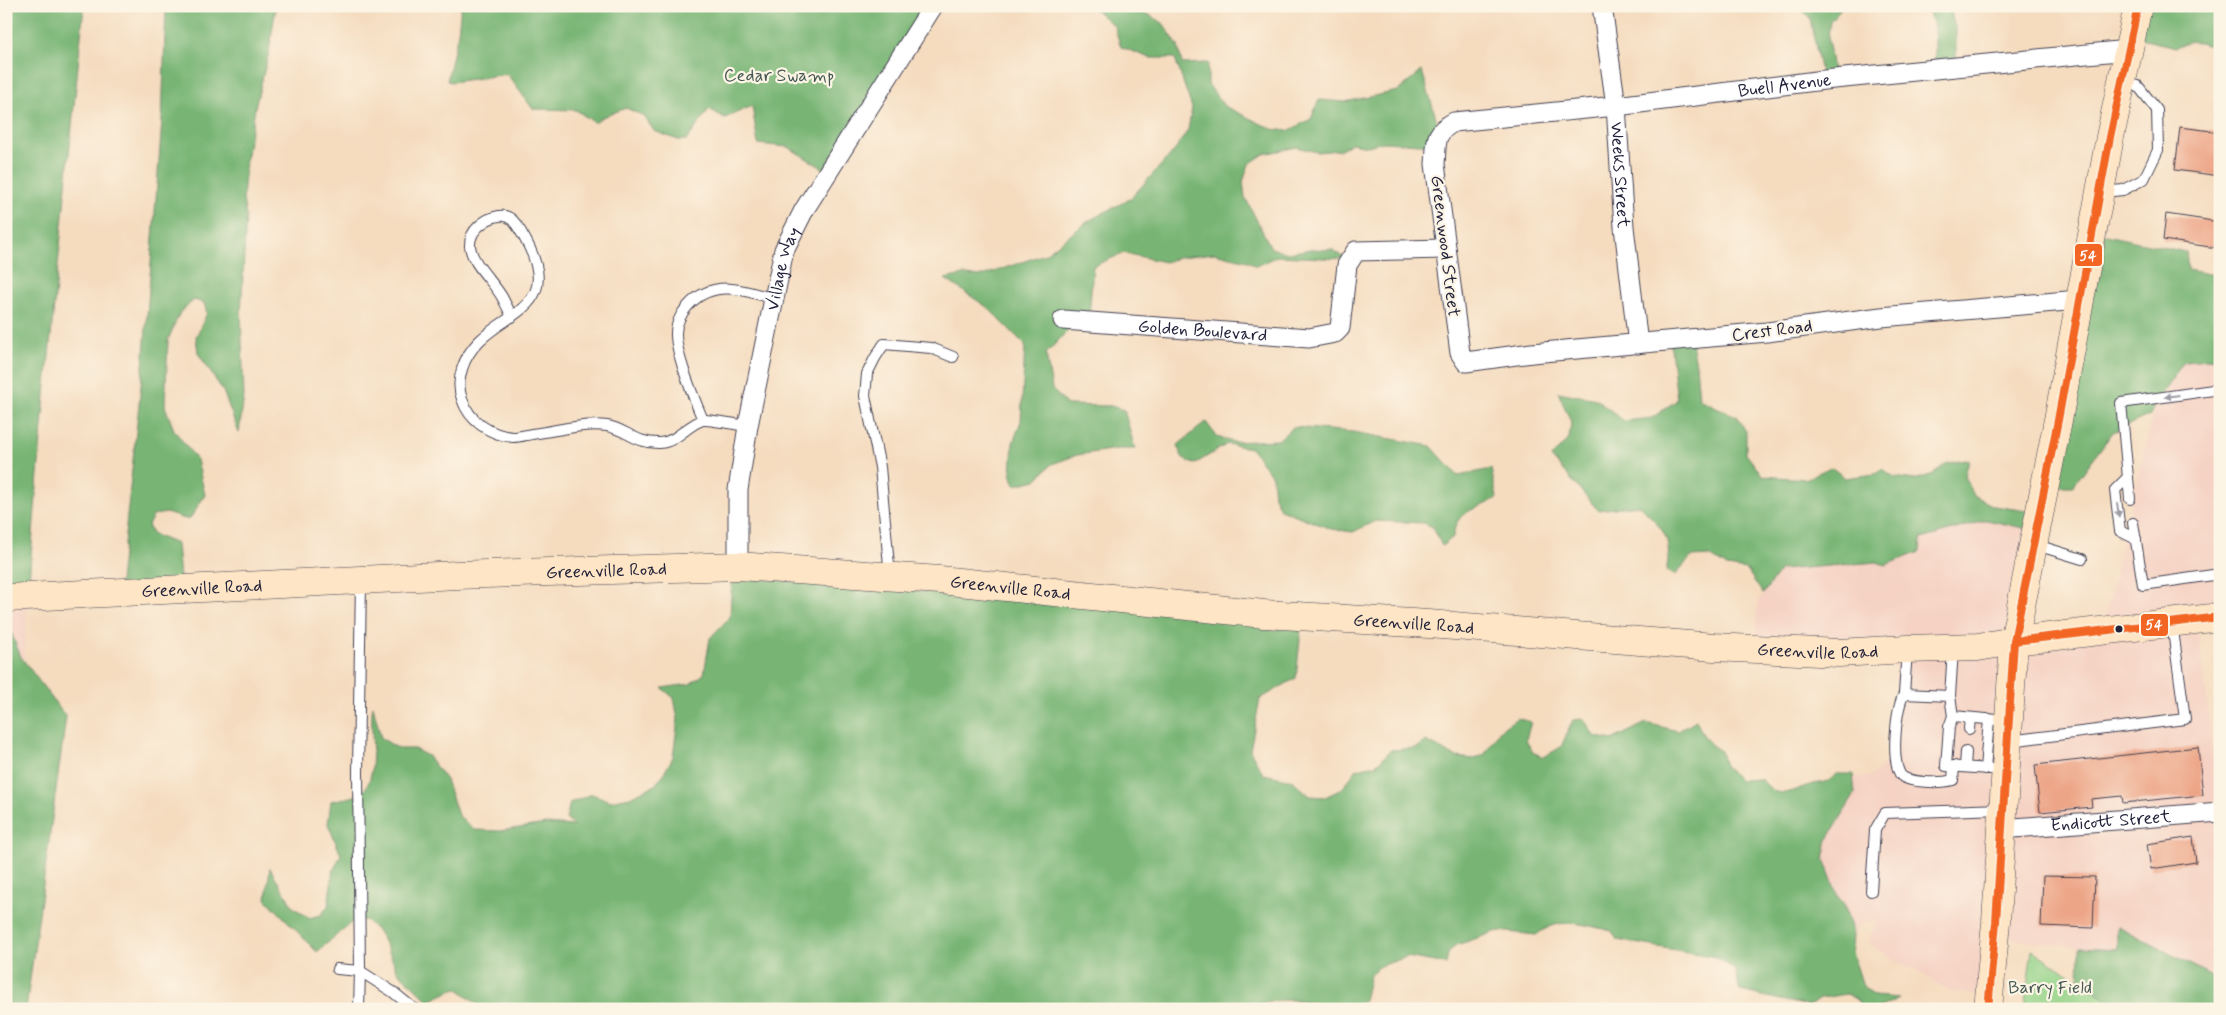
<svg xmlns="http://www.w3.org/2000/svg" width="2226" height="1015" font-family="Mynerve,sans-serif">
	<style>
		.built { fill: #f5d2c3 }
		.green { fill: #95d389; stroke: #5c7a62 }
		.forest { fill: #78b575; stroke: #4d6c58 }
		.building { fill: #eda587 }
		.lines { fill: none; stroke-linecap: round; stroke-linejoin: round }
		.lane-casing { stroke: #423e4f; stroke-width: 12 }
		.street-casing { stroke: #423e4f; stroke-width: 21 }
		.secondary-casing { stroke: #423e4f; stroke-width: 29 }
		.lane { stroke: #fff; stroke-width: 10 }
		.street { stroke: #fff; stroke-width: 19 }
		.secondary { stroke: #fde5c5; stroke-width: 28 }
		.bus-1-casing { stroke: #fcf5e5; stroke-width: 11 }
		.bus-1 { stroke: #f26522; stroke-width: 8 }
		.oneway { fill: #9c9ca7 }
		.bus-dot { fill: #22223b; stroke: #fcf5e5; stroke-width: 2 }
		.labels { text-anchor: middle; stroke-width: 4.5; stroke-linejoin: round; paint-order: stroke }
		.park-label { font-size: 18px; fill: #445752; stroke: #fcf5e5 }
		.street-label { font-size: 18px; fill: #22223b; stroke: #fcf5e5 }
		.line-badge { stroke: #fcf5e5; stroke-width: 2 }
		.badge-label { font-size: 14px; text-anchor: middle; font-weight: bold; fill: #fff }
	</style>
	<rect width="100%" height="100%" fill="#fcf5e5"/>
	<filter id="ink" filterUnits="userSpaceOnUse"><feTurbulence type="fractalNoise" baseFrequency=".02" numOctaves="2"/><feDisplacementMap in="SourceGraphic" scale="10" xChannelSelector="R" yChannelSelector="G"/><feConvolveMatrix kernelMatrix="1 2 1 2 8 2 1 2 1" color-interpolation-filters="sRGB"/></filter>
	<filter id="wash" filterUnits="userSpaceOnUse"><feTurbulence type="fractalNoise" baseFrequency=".0096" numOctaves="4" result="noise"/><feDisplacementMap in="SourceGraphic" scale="20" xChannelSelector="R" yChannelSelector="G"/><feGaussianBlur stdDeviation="1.12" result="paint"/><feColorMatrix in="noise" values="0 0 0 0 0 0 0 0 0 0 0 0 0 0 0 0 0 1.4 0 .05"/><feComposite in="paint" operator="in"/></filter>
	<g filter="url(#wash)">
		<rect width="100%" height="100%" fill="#f5dcbf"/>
		<!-- built -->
		<g class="built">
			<polygon points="2220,357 2220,625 2198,628 2220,807 2220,980 2118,926 2117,949 2080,947 1998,937 1991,998 1949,991 1919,972 1916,968 1908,968 1870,945 1870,937 1877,921 1865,921 1853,934 1844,904 1838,897 1824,859 1828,839 1855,794 1853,777 1869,777 1882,767 1891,756 1897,704 1895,664 1888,655 1757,647 1757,604 1780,570 1877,562 1885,565 1921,539 1987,520 2037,531 2018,633 2102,629 2155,404 2184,361"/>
			<polygon points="29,580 24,659 21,657 9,628 6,631 6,581"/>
		</g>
		<!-- green -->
		<polygon class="green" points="2032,950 2122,1009 2024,1009"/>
		<!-- forest -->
		<g class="forest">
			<polygon points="6,6 84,6 43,415 29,580 6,581"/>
			<polygon points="166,6 276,6 269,52 256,103 246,159 243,199 246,216 241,314 244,396 239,433 223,391 198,353 196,337 207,313 204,303 194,300 180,312 168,340 165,406 174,430 197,460 205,495 189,520 166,513 154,515 148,525 152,534 177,544 181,589 119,591 143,367 162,121"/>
			<polygon points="461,6 928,6 824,169 788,147 758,144 752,106 725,118 709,109 687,140 678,140 654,131 644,116 626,108 602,117 595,123 576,110 533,109 507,74 452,82 447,81 458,33"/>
			<polygon points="1091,6 1133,6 1163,23 1178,46 1182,64 1208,63 1208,84 1224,106 1272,129 1288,131 1311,119 1319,100 1345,102 1398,91 1422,71 1442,138 1440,145 1383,142 1368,146 1352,143 1339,150 1317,152 1297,147 1264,154 1249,164 1243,182 1245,197 1271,248 1288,253 1311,249 1333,250 1346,259 1277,256 1256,266 1248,261 1214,253 1181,257 1165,262 1124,253 1093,266 1089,317 1076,321 1046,354 1052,389 1067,405 1111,406 1124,410 1135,449 1117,449 1077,455 1052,464 1036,480 1015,485 1011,473 1013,443 1021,421 1025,345 987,307 945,279 963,275 982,276 1045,254 1090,220 1130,199 1175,150 1188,130 1192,108 1175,58 1150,58 1121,47 1114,26"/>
			<polygon points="1798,6 1843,6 1830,21 1828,37 1834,78 1822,79 1810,18"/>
			<polygon points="1926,6 1949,6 1956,31 1956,65 1935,66 1935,28"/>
			<polygon points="2140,6 2220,6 2220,48 2191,41 2176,47 2136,38"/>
			<polygon points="2096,233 2186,252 2188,270 2220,276 2220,358 2184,361 2155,404 2150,415 2113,432 2073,486 2048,486"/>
			<path d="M1691,338L1696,364L1699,399L1738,417L1746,432V454L1763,476L1805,479L1831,467L1845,478L1875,474L1883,469L1894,477L1914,480L1934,474L1945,464L1969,459L1965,476L1974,496L1994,506L2040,513L2037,531L1987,520L1921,539L1920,552L1885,565L1877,562L1780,570L1763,594L1747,570L1727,567L1710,556L1691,557L1675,575L1666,571C1674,537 1662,528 1639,505L1598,510L1551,457L1569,439L1571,422L1558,392L1596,399L1624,421L1652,418L1677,400L1670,340Z"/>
			<path d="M1206,422L1217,437L1233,442L1278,440L1293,427L1353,432L1431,446L1458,476L1491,469L1497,498C1476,511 1456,508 1453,537L1442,546L1433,527L1424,523L1375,521L1353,532L1331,529L1280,509L1274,496L1272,476L1251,448L1227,444L1195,464C1183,461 1181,457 1178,445Z"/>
			<path d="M732,577L1302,620L1296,678L1260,699L1250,750L1263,774L1292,780L1310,796L1325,797L1342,789L1357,769L1376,765L1391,750L1417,748L1426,741L1456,757L1475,759L1485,754L1500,730L1517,718L1531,722L1526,739L1532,752L1544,757L1561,747L1573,720L1584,719L1594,736L1612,740L1646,723L1678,731L1696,720C1703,735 1706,743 1721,751L1725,767L1740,780L1761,779C1780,801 1786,792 1810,785C1824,781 1826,785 1837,774H1853L1855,794L1828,839L1824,859L1838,897L1844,904L1853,934L1852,952L1863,986L1874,996L1899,998L1877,1009H1862L1857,1000L1847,994L1820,998L1809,1006L1740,991L1735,970L1717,957L1617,940L1612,931C1583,925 1562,915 1536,935L1498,931L1454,946L1448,954L1446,964L1407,957L1380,966L1370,975L1364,1000L1352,1009H1325C1313,995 1260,999 1245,1009H752L729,1003L713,1009H484L457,988L429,1001L398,972L381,935L366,920L353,921L317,952L266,899L270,868L293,907L309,918L321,915L328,906L333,871L341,855L328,824L331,801C339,799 350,798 358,795C382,783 368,727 373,706L381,738L399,749H414L428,756L446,780L458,815L474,830L499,831L546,824L574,826L566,819L570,803L592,794L610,801L630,797L655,785L663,775L673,757L678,719L674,698L662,688L690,684L704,674L710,638L730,617Z"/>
			<polygon points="9,628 21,657 66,717 26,1009 6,1009 6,631"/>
			<polygon points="2117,926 2220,980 2220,1009 2122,1009 2079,981 2080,947 2117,949"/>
		</g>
		<g id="blocks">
			<!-- building -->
			<g class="building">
				<polygon points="2180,127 2220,132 2220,176 2175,170"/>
				<polygon points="2166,214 2220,222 2217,248 2163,240"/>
				<polygon points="2198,747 2203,795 2123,803 2122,796 2091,799 2092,807 2040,812 2035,765"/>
				<polygon points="2193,837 2196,862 2151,869 2147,844"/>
				<polygon points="2043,876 2095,877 2093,928 2041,926"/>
			</g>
		</g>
	</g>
	<g filter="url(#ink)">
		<use href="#blocks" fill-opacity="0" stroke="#423e4f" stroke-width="1"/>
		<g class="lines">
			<!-- lane casing -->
			<g class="lane-casing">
				<g id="lane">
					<polyline points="2103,192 2123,190 2144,179 2158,150 2157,110 2138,86 2122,83"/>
					<path d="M512,317C509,310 505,303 502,297C493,281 472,264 470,246C469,230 486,218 499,216C511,214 516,224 521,232C576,322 481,307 462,369C459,379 458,389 462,399C469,421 490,435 513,437C519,437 526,435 532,434C556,431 582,423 607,426C626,429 636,444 660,443C677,442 688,424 703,420C710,419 738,425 748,426"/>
					<path d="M703,420C695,401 675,352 676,333C676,323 682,312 688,306C712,279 743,289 773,299"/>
					<polyline points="2128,477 2115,490 2120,531 2136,539"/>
					<polyline points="2130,499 2121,403 2220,389"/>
					<polyline points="2133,523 2143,585 2220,574"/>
					<polyline points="2033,544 2082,559"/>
					<polyline points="890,576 880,467 865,396 867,374 875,358 884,344 931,348 953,357"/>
					<polyline points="1907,650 1904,694 1950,696 1953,716 2008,721"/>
					<path d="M1904,694C1896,709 1891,758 1900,774C1906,784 1943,783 1953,780L1954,766"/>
					<polyline points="1950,696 1953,649"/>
					<polyline points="1953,716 1949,727 1946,766 2004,770"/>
					<polyline points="1969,729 1970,718"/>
					<polyline points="2009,741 2185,719 2172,623"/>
					<polyline points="1965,767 1966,752"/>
					<polyline points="1985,769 1989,719"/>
					<polyline points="1871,891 1875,830 1885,813 2002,809"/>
					<polyline points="337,969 360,971 393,992 414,1009"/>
					<polyline points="359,1009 360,971 358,772 361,581"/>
				</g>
			</g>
			<!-- street casing -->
			<g class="street-casing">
				<g id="street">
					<path id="s1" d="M1602,6L1616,106L1624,227L1638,344"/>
					<path id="s2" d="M2079,300L1881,317L1767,332L1532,353L1466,362L1460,353L1435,164C1437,142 1433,133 1454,122L1616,106L1824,80L2128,50"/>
					<path id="s3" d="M1063,320L1309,338L1335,333L1340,328L1347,265L1356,251L1446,249"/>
					<path id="s4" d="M738,566V490L748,426L784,250L804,210L933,6"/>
					<path id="s5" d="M2001,829L2220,812"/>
				</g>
			</g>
			<!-- secondary casing -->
			<g class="secondary-casing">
				<g id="secondary">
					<path id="s6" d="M6,598L457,575L738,566L940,580L1264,614L1429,624L1714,647L1839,653L1907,649L1978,647L2014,641L2220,617"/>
					<polyline points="1988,1009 1996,922 2014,641 2058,420 2110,137 2138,6"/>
				</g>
			</g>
			<!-- lane -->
			<use href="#lane" class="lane"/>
			<!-- street -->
			<use href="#street" class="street"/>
			<!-- secondary -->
			<use href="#secondary" class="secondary"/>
			<!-- bus-1 casing -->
			<g class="bus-1-casing">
				<g id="bus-1">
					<polyline points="2014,641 2220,617"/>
					<polyline points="1988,1009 1996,922 2014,641 2058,420 2110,137 2138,6"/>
				</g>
			</g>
			<!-- bus-1 -->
			<use href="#bus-1" class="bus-1"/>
		</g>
		<!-- one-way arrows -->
		<defs><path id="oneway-solid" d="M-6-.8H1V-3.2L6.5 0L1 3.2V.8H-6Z" transform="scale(1.25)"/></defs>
		<g class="oneway">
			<use href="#oneway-solid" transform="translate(2172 396) rotate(172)"/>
			<use href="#oneway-solid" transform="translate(2118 510) rotate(83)"/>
		</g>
	</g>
	<!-- markers -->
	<circle class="bus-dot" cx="2119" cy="629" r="4.5"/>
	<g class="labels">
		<!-- park labels -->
		<g class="park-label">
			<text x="779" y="81">Cedar Swamp</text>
			<text x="2050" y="993">Barry Field</text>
		</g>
		<!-- street labels -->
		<g class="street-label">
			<text dy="6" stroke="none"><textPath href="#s2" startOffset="1200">Buell Avenue</textPath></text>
			<text dy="6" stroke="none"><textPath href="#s1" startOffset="170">Weeks Street</textPath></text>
			<text transform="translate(1446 246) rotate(83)" y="6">Greenwood Street</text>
			<text dy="6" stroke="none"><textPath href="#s4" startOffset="302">Village Way</textPath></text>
			<text transform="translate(1772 330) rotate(-7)" y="6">Crest Road</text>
			<text dy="6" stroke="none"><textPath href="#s3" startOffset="140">Golden Boulevard</textPath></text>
			<text dy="6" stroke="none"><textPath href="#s6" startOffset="601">Greenville Road</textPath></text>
			<text dy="6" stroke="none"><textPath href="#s6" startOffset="196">Greenville Road</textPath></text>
			<text dy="6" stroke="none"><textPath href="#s6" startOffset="1006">Greenville Road</textPath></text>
			<text dy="6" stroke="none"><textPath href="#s6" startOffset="1411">Greenville Road</textPath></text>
			<text dy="6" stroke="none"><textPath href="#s6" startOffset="1816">Greenville Road</textPath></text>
			<text dy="6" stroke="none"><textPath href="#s5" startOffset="110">Endicott Street</textPath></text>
		</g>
	</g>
	<g class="line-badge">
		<rect x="2074" y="243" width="29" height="24" rx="5" fill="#f26522"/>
		<rect x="2140" y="613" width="29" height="24" rx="5" fill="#f26522"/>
	</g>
	<g class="badge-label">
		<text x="2088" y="260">54</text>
		<text x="2154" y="629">54</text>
	</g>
	<!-- margin -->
	<rect width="2226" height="1015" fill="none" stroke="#fcf5e5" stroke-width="25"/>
</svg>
